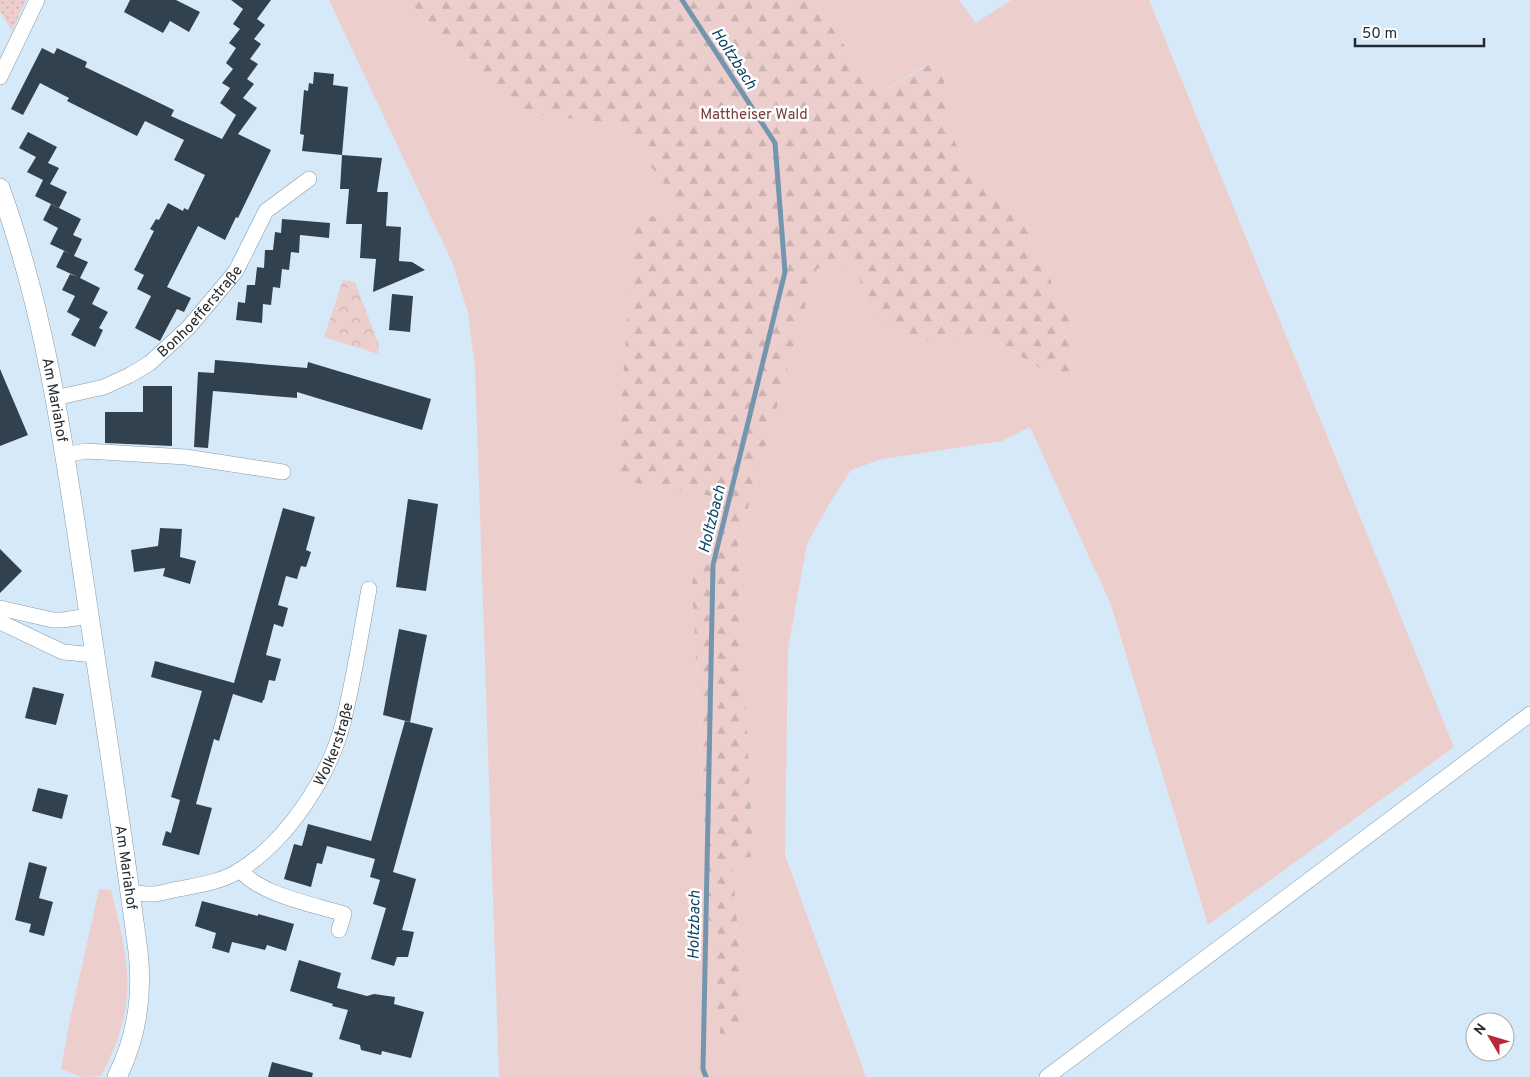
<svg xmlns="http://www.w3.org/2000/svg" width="1530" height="1077" font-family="Overpass,sans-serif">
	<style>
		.grass { fill: #eccfcd }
		.forest { fill: url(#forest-firs) }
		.park { fill: url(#park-crowns) }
		.garden { fill: url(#garden-dots) }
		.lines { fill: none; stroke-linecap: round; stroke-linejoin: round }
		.stream { stroke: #7595ae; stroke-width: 5 }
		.building { fill: #31414e }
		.minor-casing { stroke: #8799a8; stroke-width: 16 }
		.tertiary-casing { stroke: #8799a8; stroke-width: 20 }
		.minor { stroke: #fff; stroke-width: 15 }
		.tertiary { stroke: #fff; stroke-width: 19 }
		.labels { text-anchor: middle; stroke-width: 5; stroke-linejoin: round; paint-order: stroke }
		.park-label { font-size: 15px; fill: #783e3c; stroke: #fff }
		.street-label { font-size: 15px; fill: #232b31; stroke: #fff }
		.water-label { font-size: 16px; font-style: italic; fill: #0e4669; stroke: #fff }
	</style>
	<defs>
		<pattern id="forest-firs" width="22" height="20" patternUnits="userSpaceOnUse" patternTransform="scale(1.25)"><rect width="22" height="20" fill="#eccfcd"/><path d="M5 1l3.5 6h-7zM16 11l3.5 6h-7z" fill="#cab2b0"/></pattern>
		<pattern id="park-crowns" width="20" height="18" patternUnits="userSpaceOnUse" patternTransform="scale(1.25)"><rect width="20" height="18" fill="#eccfcd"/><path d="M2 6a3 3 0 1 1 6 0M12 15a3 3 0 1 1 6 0" fill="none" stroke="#cab2b0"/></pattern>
		<pattern id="garden-dots" width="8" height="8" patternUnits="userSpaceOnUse" patternTransform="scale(1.25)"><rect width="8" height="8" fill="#eccfcd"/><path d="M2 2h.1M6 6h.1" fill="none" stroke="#cab2b0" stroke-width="1.8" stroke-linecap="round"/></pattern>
	</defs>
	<rect width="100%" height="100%" fill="#d6e9f9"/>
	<!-- grass -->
	<g class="grass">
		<polygon points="329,0 406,0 522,113 618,124 688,214 634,218 616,480 713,496 692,583 710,935 721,1043 746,1026 732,862 753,856 738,543 810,290 817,269 837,263 856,267 869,310 929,341 993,339 1074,389 1070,364 1073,340 1071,321 1056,296 1046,266 1031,243 1028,226 1021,213 1004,201 966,161 946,127 946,100 943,71 937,60 906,77 879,94 812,0 959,0 976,23 1011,0 1149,0 1454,747 1208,925 1111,605 1030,427 1002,441 882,459 851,470 829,504 807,544 788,649 785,855 866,1077 499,1077 475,368 468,313 452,262"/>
		<path d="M99,889L111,890C119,923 130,962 127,996C125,1024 114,1051 101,1076L81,1077L61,1069L70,1019Z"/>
	</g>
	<!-- forest -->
	<polygon class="forest" points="406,0 812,0 879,94 937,60 943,71 946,100 946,127 966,161 1004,201 1021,213 1028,226 1031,243 1046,266 1056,296 1071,321 1073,339 1070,364 1074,389 993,339 929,341 887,327 869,310 856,267 837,263 817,269 810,290 738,543 753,856 732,862 746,1026 721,1043 710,935 692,583 712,496 616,480 634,218 687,213 618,124 522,113"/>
	<!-- park -->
	<polygon class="park" points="343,280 355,282 379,345 378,354 324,337"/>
	<!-- garden -->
	<polygon class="garden" points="0,0 26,0 12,31 0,11"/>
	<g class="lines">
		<!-- stream -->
		<polyline class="stream" points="682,0 775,143 785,272 713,565 703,1069 706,1077"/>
	</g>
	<!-- building -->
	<g class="building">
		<polygon points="130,0 176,0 200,12 189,32 170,21 163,33 124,12"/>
		<polygon points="231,0 271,0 257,19 265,25 254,39 261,44 250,59 258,64 247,79 254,84 243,98 257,108 238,134 271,150 238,218 236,217 225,240 198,226 167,287 191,298 184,312 177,309 160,341 135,328 151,296 137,289 144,275 134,270 154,231 150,229 156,219 159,220 168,203 183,211 184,208 188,210 205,175 174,160 184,140 145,121 137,136 67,101 69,98 40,83 23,115 11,109 42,48 54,54 57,48 87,62 85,67 174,110 171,116 222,139 236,115 220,103 230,88 222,83 233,69 226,63 236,48 229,43 240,29 233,24 243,9"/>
		<polygon points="314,72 334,74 333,85 348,87 342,155 302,151 304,135 300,134 304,90 308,91 309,83 313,84"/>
		<polygon points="28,132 57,147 48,163 59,168 50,184 67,192 59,208 35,196 43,180 27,172 36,157 19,148"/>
		<polygon points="342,155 382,158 377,192 388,192 386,226 401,227 399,261 412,262 425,270 373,292 376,259 360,258 362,224 346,224 349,189 340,189"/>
		<polygon points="51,204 81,219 73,235 82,239 74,256 88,262 80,278 100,288 92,304 108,312 99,328 103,330 95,347 71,335 80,319 67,312 75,296 62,290 70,274 78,277 56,267 64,251 71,254 50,244 58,228 43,220"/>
		<polygon points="282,219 330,223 329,238 300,235 299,253 291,252 289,270 282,269 280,288 273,287 271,305 263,304 262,323 236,320 238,302 245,303 247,285 255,285 257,267 264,268 265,250 273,250 275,232 281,233"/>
		<polygon points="392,294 413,296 410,332 389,330"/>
		<polygon points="215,360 307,368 308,362 431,399 422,430 297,392 297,398 213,391 208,448 194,447 198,372 214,373"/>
		<polygon points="0,369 28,435 0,446"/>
		<polygon points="143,386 172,386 172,446 105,443 105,412 143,412"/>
		<polygon points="408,499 438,504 426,591 396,587"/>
		<polygon points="283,508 315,517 306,550 311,552 306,567 301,566 297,579 286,576 278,605 288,608 283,627 274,624 266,655 281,659 275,681 269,680 264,700 263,700 262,703 233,694 219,741 214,739 196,804 212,808 199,855 162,845 166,831 171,833 180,800 171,797 202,691 151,677 155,661 234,683"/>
		<polygon points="160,528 182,529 180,557 196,561 190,584 163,576 165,568 134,572 131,550 158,546"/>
		<polygon points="0,549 22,571 0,593"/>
		<polygon points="399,629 427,635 410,722 383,715"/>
		<polygon points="33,687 64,694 56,725 25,718"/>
		<polygon points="405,721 433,728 393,872 416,879 402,930 414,932 408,957 397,957 394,966 371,959 386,908 373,904 380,880 370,877 375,859 327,846 322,864 317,863 311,887 284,879 294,844 302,846 308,824 371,841"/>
		<polygon points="38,788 68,795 62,819 32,811"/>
		<polygon points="29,862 47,867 39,898 53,902 44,936 29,932 31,924 15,920"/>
		<polygon points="202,901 258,916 258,914 294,924 286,951 267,945 265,950 232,942 229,953 212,948 216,933 195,926"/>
		<polygon points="299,960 341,973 337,988 367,996 374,994 395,997 394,1004 424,1012 411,1058 382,1051 381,1055 361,1050 360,1045 339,1039 348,1010 332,1006 333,1004 290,991"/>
		<polygon points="272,1062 313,1073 312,1077 268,1077"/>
	</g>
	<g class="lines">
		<!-- minor casing -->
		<g class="minor-casing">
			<g id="minor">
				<polyline points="0,77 37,0"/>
				<path id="s1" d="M55,398L104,387L130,375L150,363L189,327L236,271L266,211L309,179"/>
				<polyline points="64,455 86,451 186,457 283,472"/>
				<polyline points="0,608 53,620 63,620 89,616"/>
				<polyline points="0,622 63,652 95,655"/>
				<path d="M240,870C261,895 312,904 344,914L339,930"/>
				<path id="s2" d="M130,893C137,893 145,894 153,894C161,894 170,890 179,889C199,885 222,882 240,870C288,840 329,777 343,723C354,679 361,633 369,589"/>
				<polyline points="1047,1077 1530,714"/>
			</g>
		</g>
		<!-- tertiary casing -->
		<g class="tertiary-casing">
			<g id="tertiary">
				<path id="s3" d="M0,188C47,317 65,453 85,588C103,709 122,830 138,951C143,995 137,1037 117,1077"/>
			</g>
		</g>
		<!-- minor -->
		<use href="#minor" class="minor"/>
		<!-- tertiary -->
		<use href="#tertiary" class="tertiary"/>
	</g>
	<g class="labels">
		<!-- park labels -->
		<g class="park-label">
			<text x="754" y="119">Mattheiser Wald</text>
		</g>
		<!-- street labels -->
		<g class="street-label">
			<text dy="5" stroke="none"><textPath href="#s1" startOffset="174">Bonhoefferstraße</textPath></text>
			<text dy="5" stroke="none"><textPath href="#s3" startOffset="219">Am Mariahof</textPath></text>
			<text dy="5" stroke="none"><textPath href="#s2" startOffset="274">Wolkerstraße</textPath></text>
			<text dy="5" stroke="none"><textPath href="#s3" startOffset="692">Am Mariahof</textPath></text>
		</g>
		<!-- water labels -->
		<g class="water-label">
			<text transform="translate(735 58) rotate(57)" y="6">Holtzbach</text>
			<text transform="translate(711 519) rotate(-76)" y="6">Holtzbach</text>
			<text transform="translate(693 925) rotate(-89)" y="6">Holtzbach</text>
		</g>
	</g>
	<!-- north arrow -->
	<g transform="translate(1490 1037) rotate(308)"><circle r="24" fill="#ffffff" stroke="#a7aaad"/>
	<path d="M0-4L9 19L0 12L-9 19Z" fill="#b92833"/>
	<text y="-8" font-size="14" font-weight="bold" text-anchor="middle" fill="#232b31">N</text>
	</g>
	<!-- scale -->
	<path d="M1355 38v8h129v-8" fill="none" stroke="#232b31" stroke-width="2.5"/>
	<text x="1362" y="38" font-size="15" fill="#232b31" stroke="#ffffff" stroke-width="4" paint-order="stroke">50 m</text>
</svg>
